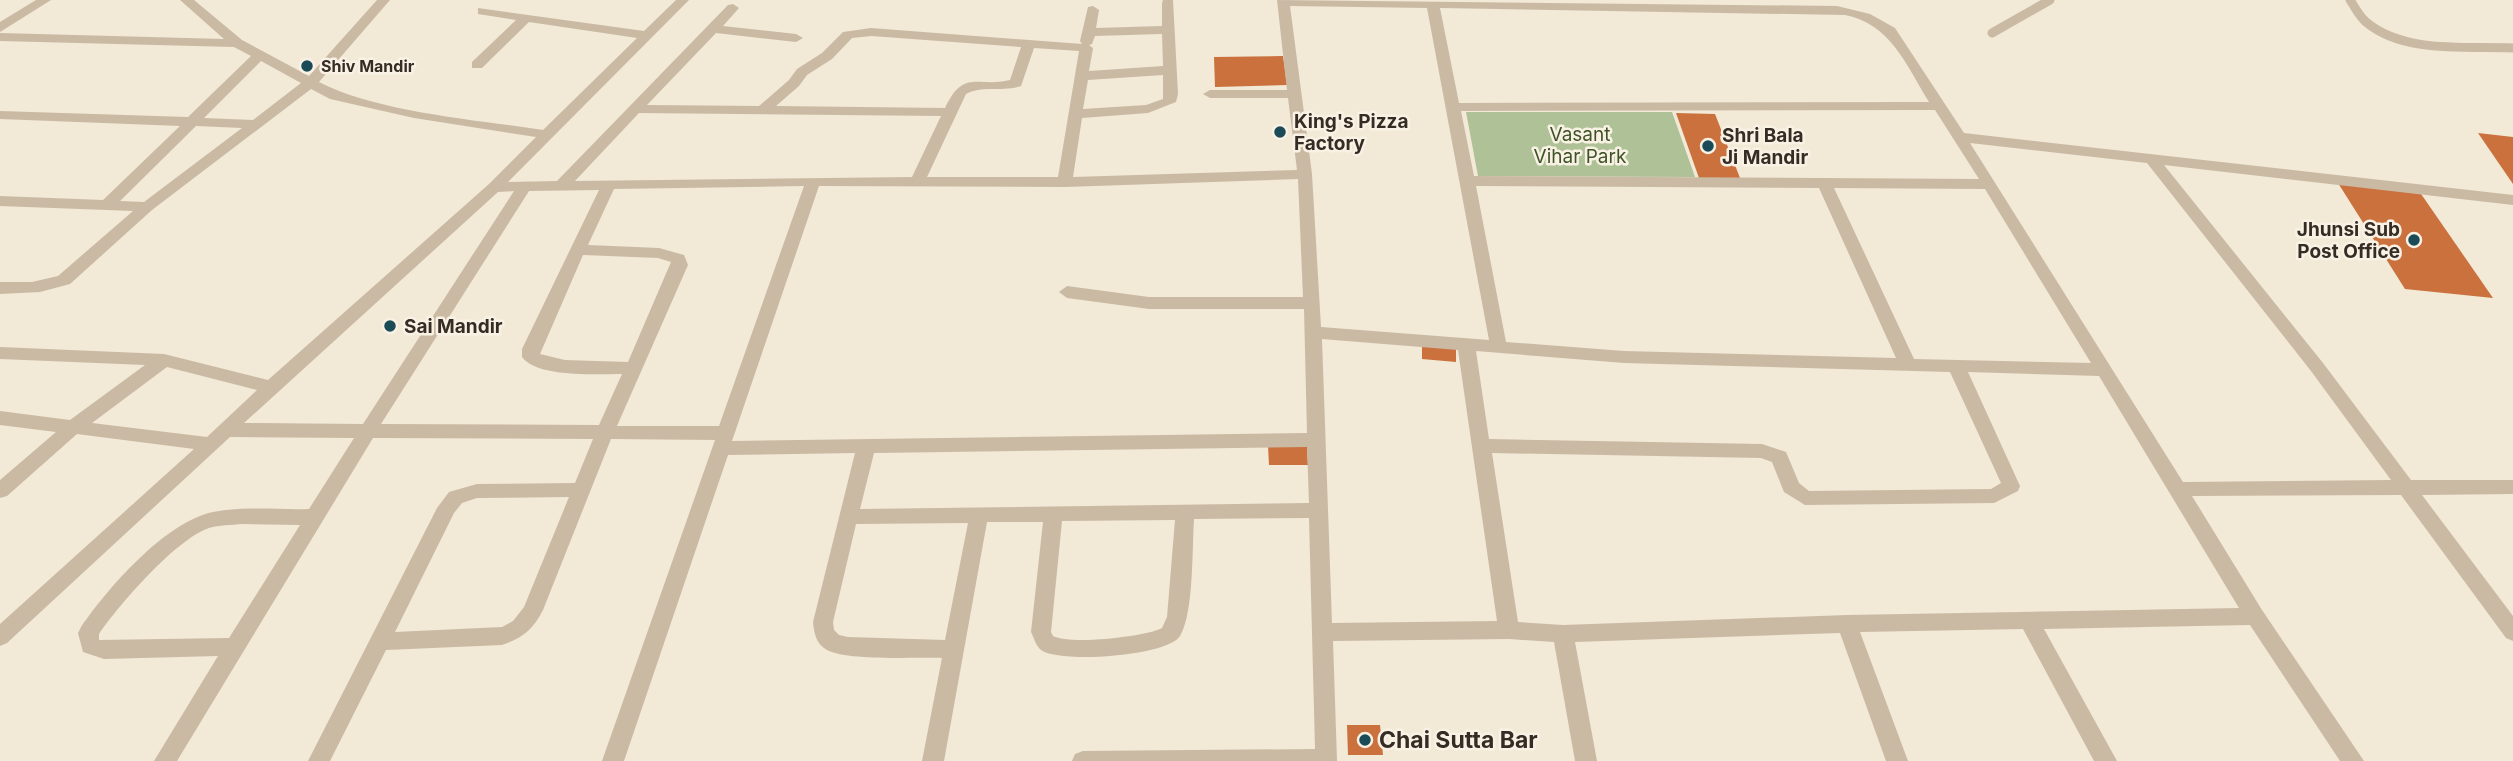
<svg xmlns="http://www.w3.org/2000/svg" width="2513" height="761" font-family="Inter,sans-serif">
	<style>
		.green { fill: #aec197 }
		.building { fill: #ca713d }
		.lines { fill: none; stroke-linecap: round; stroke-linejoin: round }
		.lane { stroke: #cabaa3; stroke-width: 9 }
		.street { fill: #cabaa3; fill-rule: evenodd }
		.poi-dot { fill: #1a4b57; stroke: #f9f2e4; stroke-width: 2.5 }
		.labels { text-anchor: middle; stroke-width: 5; stroke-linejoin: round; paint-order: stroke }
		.far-poi-label { font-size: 16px; font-weight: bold; fill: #352c25; stroke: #f9f2e4; text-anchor: start }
		.poi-label { font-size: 19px; font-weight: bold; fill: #352c25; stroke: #f9f2e4; text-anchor: start }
		.park-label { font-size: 19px; fill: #3e5428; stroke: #f9f2e4 }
		.near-poi-label { font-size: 23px; font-weight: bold; fill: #352c25; stroke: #f9f2e4; text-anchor: start }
	</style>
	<rect width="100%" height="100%" fill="#f2e9d7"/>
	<!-- green -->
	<polygon class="green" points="1466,112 1672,112 1695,177 1478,176"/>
	<!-- building -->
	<g class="building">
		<polygon points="1283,56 1287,85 1215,87 1214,57"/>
		<polygon points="1676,113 1715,114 1740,178 1699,178"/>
		<polygon points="2478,133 2513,137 2513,184"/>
		<polygon points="2338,183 2419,191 2493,298 2405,289"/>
		<polygon points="1422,345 1456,347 1456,362 1422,359"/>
		<polygon points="1307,445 1308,465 1269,465 1268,446"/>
		<polygon points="1347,725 1380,725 1383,755 1348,755"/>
	</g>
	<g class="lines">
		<!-- lane -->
		<g class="lane">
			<path d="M2350,0C2355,7 2359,16 2366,22C2404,54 2467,46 2513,48"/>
			<polyline points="1992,33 2050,0"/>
		</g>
		<!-- street -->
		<g class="street">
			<polygon points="36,0 51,0 0,32 0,22"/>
			<path d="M180,0H194L242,40L309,76L377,0H390L319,82C376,112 478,120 543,130L637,38L529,22L482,68H472V62L516,20L478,14V8L644,31L676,0H689L508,182L557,181L728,5L733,4L739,8L723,26L796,34L803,38L796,42L716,33L647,105L759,106L789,80L797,69L822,53L843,32L871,28L1082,44L1080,41L1088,7L1093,6L1099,10L1096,28L1162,26V3L1163,0H1173L1178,94L1176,102L1148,113L1082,118L1073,177L1297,170L1288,98H1210L1203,94L1210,90H1287L1277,0L1837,6L1870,14L1895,28L1964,133L2513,195V205L2164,165L2323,363L2411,480H2513V494L2422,495L2513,616V641L2506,638L2401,495L2192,496L2262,610L2364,761H2340L2250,625L2044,629L2117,761H2094L2023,629L1860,632L1908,761H1886L1840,633L1575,642L1597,761H1575L1554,642L1509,639L1333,641L1337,761H1072L1075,754L1083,751L1315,749L1309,518L1194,519C1192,548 1194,613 1180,636C1168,656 1060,664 1041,650C1036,646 1034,638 1031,632L1043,522H987L944,761H922L942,658C916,657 847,661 827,650C816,644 814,633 813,622L855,453L728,455L624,761H602L715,440L611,439L543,610C533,630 522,638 502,645L386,650L330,761H308L437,508L449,492L477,484L575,483L593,439L373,438L177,761H154L218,656L104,659L83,652L78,633L81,627C108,588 165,522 213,512C244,506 278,510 309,509L354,438L230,437L7,643L0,646V624L194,449L77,434L7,496L0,498V480L56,432L0,425V411L70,420L145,365L0,359V347L164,354L268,380L489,184L536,137L414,118L330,99L311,89L152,210L70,284L40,292L0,294V282H32L58,276L133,211L0,206V196L103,200L180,126L0,119V111L188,117L251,56L234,47L0,41V33L224,39ZM1290,6L1427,8L1489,340L1321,327L1312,174ZM1440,8L1845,15C1891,24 1906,65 1929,102L1459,103ZM1162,34L1163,66L1089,71L1093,48L1089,45L1092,44L1095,36ZM871,36L1021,47L1010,80C977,88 964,68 945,108L776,106L799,86L807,75L832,59L852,38ZM1034,48L1079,51L1058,177H927L966,94C981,85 1003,92 1021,86ZM261,61L301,83L253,120L204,118ZM1163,75V99L1146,105L1083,109L1088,80ZM1935,110L1979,179L1474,176L1461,111ZM639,113L941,116L912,177L575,181ZM196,126L242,128L144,202L120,201ZM1970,143L2147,163L2311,371L2391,480L2183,482ZM1298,179L1303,297H1149L1067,286L1059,292L1067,298L1149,309H1304L1307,433L732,441L819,186L1065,187ZM804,186L719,426H617L688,265L684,255L659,248L588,245L614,189ZM1476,186L1819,188L1896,358L1624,351L1506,342ZM1834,188L1985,189L2091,363L1914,359ZM599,190L522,349V357C537,378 598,374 622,374L599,425L381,424L529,191ZM514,191L363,424L244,423L498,192ZM583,255L658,258L671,262L628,362L565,360L540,354ZM1322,339L1458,350L1497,621L1332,623ZM1476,351L1624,363L1950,372L2001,483L1991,489L1809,491L1799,483L1786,452L1762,444L1489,439ZM167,367L257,390L207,437L92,423ZM1968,372L2099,376L2239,608L1847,615L1563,625L1518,622L1492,453L1761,458L1772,462L1784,492L1805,505L1994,503L2018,491L2020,486ZM1307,447L1309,503L860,509L874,453ZM569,497L524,607L513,621L502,627L395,632L454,513L462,503L477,498ZM1175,520L1167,617L1162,628C1145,637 1070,645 1053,636L1051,632L1062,521ZM968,523L945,640L848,637L839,635L834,630L833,622L856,524ZM242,524L300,525L229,638L99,640V634C119,605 176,539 209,528C219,525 231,525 242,524Z"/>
		</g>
	</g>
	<!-- markers -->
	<g class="poi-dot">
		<circle cx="307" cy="66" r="7"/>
		<circle cx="1280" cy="132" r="7"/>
		<circle cx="1708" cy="146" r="7"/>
		<circle cx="2414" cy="240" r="7"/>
		<circle cx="390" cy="326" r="7"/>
		<circle cx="1365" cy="740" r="7"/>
	</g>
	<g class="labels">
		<!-- far-poi labels -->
		<g class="far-poi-label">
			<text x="321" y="72">Shiv Mandir</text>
		</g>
		<!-- poi labels -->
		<g class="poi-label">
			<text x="1294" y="128">King's Pizza<tspan x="1294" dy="22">Factory</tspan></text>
			<text x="1722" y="142">Shri Bala<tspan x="1722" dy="22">Ji Mandir</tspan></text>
			<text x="2400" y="236" text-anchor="end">Jhunsi Sub<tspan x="2400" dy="22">Post Office</tspan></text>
			<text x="404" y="333">Sai Mandir</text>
		</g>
		<!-- park labels -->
		<g class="park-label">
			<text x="1580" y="141">Vasant<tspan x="1580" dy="22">Vihar Park</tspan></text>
		</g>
		<!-- near-poi labels -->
		<g class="near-poi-label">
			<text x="1379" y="748">Chai Sutta Bar</text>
		</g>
	</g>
</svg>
